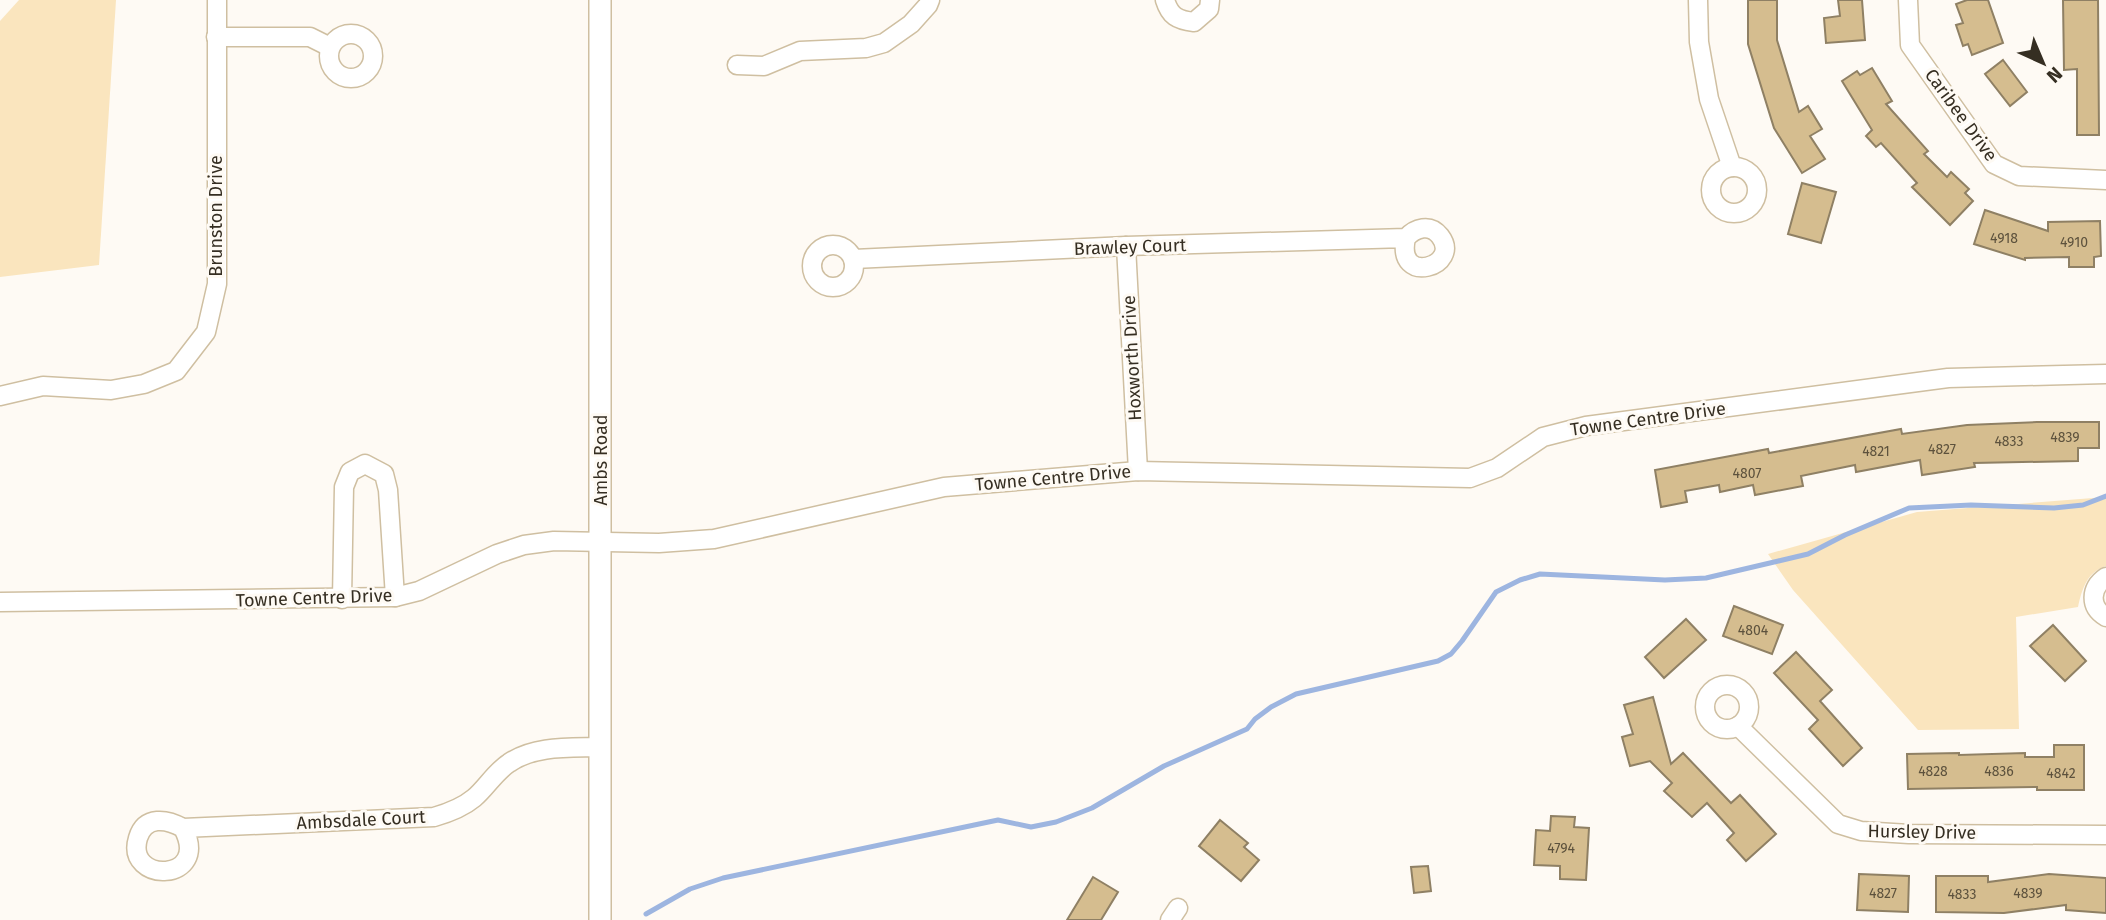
<svg xmlns="http://www.w3.org/2000/svg" width="2106" height="920" font-family="'Fira Sans',sans-serif">
	<style>
		.green { fill: #fae5be }
		.lines { fill: none; stroke-linecap: round; stroke-linejoin: round }
		.stream { stroke: #9db5e0; stroke-width: 5 }
		.building { fill: #d5bd8f; stroke: #8f8064; stroke-width: 2 }
		.minor-casing { stroke: #cfbfa1; stroke-width: 21 }
		.tertiary-casing { stroke: #cfbfa1; stroke-width: 24 }
		.minor { stroke: #fff; stroke-width: 18 }
		.tertiary { stroke: #fff; stroke-width: 21 }
		.labels { text-anchor: middle; stroke-width: 6; stroke-linejoin: round; paint-order: stroke }
		.number-label { font-size: 14px; fill: #5d523d }
		.street-label { font-size: 18px; fill: #352e22; stroke: #fefaf4 }
	</style>
	<rect width="100%" height="100%" fill="#fefaf4"/>
	<!-- green -->
	<g class="green">
		<polygon points="19,0 116,0 99,265 0,277 0,21"/>
		<path d="M2106,497V566C2087,572 2082,589 2078,607L2016,617L2019,729L1918,730L1793,590L1768,554L1917,512Z"/>
	</g>
	<g class="lines">
		<!-- stream -->
		<polyline class="stream" points="646,914 690,889 723,878 998,820 1031,827 1056,822 1092,808 1164,766 1247,729 1255,719 1271,707 1296,694 1438,661 1451,654 1462,641 1496,592 1520,580 1540,574 1665,580 1706,578 1808,554 1845,535 1909,508 1971,505 2054,508 2083,505 2106,496"/>
	</g>
	<!-- building -->
	<g class="building">
		<polygon points="1748,0 1777,0 1777,40 1799,112 1808,106 1822,129 1810,136 1825,159 1802,173 1774,128 1748,44"/>
		<polygon points="1838,0 1862,0 1865,40 1826,43 1824,18 1840,16"/>
		<polygon points="1967,0 1988,0 2003,43 1972,55 1968,44 1963,46 1956,25 1963,23 1956,4"/>
		<polygon points="2063,0 2098,0 2099,135 2077,135 2077,69 2064,70"/>
		<polygon points="2003,60 2027,92 2010,106 1985,74"/>
		<polygon points="1872,68 1892,101 1886,104 1928,151 1924,154 1947,177 1951,172 1969,189 1965,193 1973,201 1950,225 1912,187 1917,183 1881,143 1876,147 1866,136 1872,130 1842,81 1857,71 1860,75"/>
		<polygon points="1802,183 1836,192 1821,243 1788,234"/>
		<polygon points="1985,210 2048,231 2048,222 2100,221 2101,256 2094,257 2094,267 2069,267 2069,257 2025,258 2025,260 1974,244"/>
		<polygon points="2037,422 2099,422 2099,448 2078,448 2078,461 1974,463 1975,467 1922,475 1920,460 1856,472 1855,465 1801,476 1803,486 1755,495 1753,485 1720,492 1719,485 1685,491 1687,502 1661,507 1655,470 1768,449 1769,453 1901,429 1902,434 1967,425"/>
		<polygon points="1734,606 1783,625 1772,654 1723,636"/>
		<polygon points="1686,619 1706,640 1664,678 1645,657"/>
		<polygon points="2053,625 2086,661 2065,681 2030,646"/>
		<polygon points="1796,652 1832,690 1820,701 1862,748 1843,766 1809,729 1818,720 1774,673"/>
		<polygon points="1653,697 1671,764 1683,753 1731,803 1740,795 1776,834 1746,861 1727,840 1734,833 1707,803 1692,817 1664,791 1672,783 1650,761 1630,766 1622,737 1633,734 1624,705"/>
		<polygon points="2054,745 2084,745 2084,790 2037,790 2037,787 1908,789 1907,754 1959,753 1959,755 2025,753 2025,757 2054,757"/>
		<polygon points="1551,816 1575,817 1574,827 1589,828 1586,880 1560,879 1560,866 1534,865 1536,830 1550,831"/>
		<polygon points="1220,820 1248,843 1244,847 1259,860 1241,881 1199,846"/>
		<polygon points="1428,866 1431,891 1414,893 1411,867"/>
		<polygon points="1859,874 1909,876 1908,912 1857,910"/>
		<polygon points="2049,874 2106,878 2106,913 2066,910 2066,905 2004,913 1936,912 1936,876 1988,876 1988,882"/>
		<polygon points="1093,877 1118,892 1101,920 1067,920"/>
	</g>
	<g class="lines">
		<!-- minor casing -->
		<g class="minor-casing">
			<g id="minor">
				<path d="M1165,0C1170,16 1177,20 1194,22L1209,9L1210,0"/>
				<polyline points="1698,0 1699,42 1709,99 1732,167"/>
				<polyline points="1908,0 1910,45 1994,164 2019,176 2106,180"/>
				<circle cx="351" cy="56" r="22"/>
				<polyline points="216,37 310,37 330,47"/>
				<polyline points="737,65 764,66 800,51 866,48 884,43 911,24 928,5 930,0"/>
				<circle cx="1734" cy="190" r="23"/>
				<circle cx="833" cy="266" r="21"/>
				<polyline points="1126,246 1138,471"/>
				<path d="M854,259L1126,246L1406,238C1415,228 1430,223 1440,236C1463,266 1395,287 1406,238"/>
				<polyline points="0,396 43,386 111,390 144,384 176,371 206,332 217,284 217,0"/>
				<path d="M2106,577C2090,588 2089,607 2106,617"/>
				<polyline points="342,599 344,487 350,472 365,464 384,474 388,490 395,597"/>
				<polyline points="0,602 395,597 419,591 497,554 524,545 554,541 659,543 714,539 944,487 1138,471 1470,478 1497,468 1543,437 1586,426 1948,378 2106,374"/>
				<circle cx="1727" cy="707" r="22"/>
				<polyline points="1738,726 1838,824 1861,831 1909,834 2106,835"/>
				<path d="M183,828C212,883 124,884 138,838C145,815 167,819 183,828L434,817C448,813 462,808 474,798C486,788 495,772 509,763C535,745 571,748 600,747"/>
				<polyline points="1170,920 1178,908"/>
			</g>
		</g>
		<!-- tertiary casing -->
		<g class="tertiary-casing">
			<polyline id="tertiary" points="600,920 600,0"/>
		</g>
		<!-- minor -->
		<use href="#minor" class="minor"/>
		<!-- tertiary -->
		<use href="#tertiary" class="tertiary"/>
	</g>
	<g class="labels">
		<!-- number labels -->
		<g class="number-label">
			<text x="2004" y="243">4918</text>
			<text x="2074" y="247">4910</text>
			<text x="2065" y="442">4839</text>
			<text x="2009" y="446">4833</text>
			<text x="1942" y="454">4827</text>
			<text x="1876" y="456">4821</text>
			<text x="1747" y="478">4807</text>
			<text x="1753" y="635">4804</text>
			<text x="1933" y="776">4828</text>
			<text x="1999" y="776">4836</text>
			<text x="2061" y="778">4842</text>
			<text x="1561" y="853">4794</text>
			<text x="1883" y="898">4827</text>
			<text x="2028" y="898">4839</text>
			<text x="1962" y="899">4833</text>
		</g>
		<!-- street labels -->
		<g class="street-label">
			<text transform="translate(1961 115) rotate(54)" y="6">Caribee Drive</text>
			<text transform="translate(216 216) rotate(-90)" y="6">Brunston Drive</text>
			<text transform="translate(1130 247) rotate(-2)" y="6">Brawley Court</text>
			<text transform="translate(1132 358) rotate(-93)" y="6">Hoxworth Drive</text>
			<text transform="translate(1648 419) rotate(-8)" y="6">Towne Centre Drive</text>
			<text transform="translate(601 460) rotate(-90)" y="6">Ambs Road</text>
			<text transform="translate(1053 478) rotate(-5)" y="6">Towne Centre Drive</text>
			<text transform="translate(314 598) rotate(-2)" y="6">Towne Centre Drive</text>
			<text transform="translate(361 820) rotate(-3)" y="6">Ambsdale Court</text>
			<text transform="translate(1922 832) rotate(1)" y="6">Hursley Drive</text>
		</g>
	</g>
	<!-- north arrow -->
	<g transform="translate(2043 63) rotate(136)" stroke="#fefaf4" stroke-width="5" paint-order="stroke">
	<path d="M0-5L12 26L0 18L-12 26Z" fill="#352e22"/>
	<text y="-10" font-size="19" font-weight="bold" text-anchor="middle" fill="#352e22">N</text>
	</g>
</svg>
